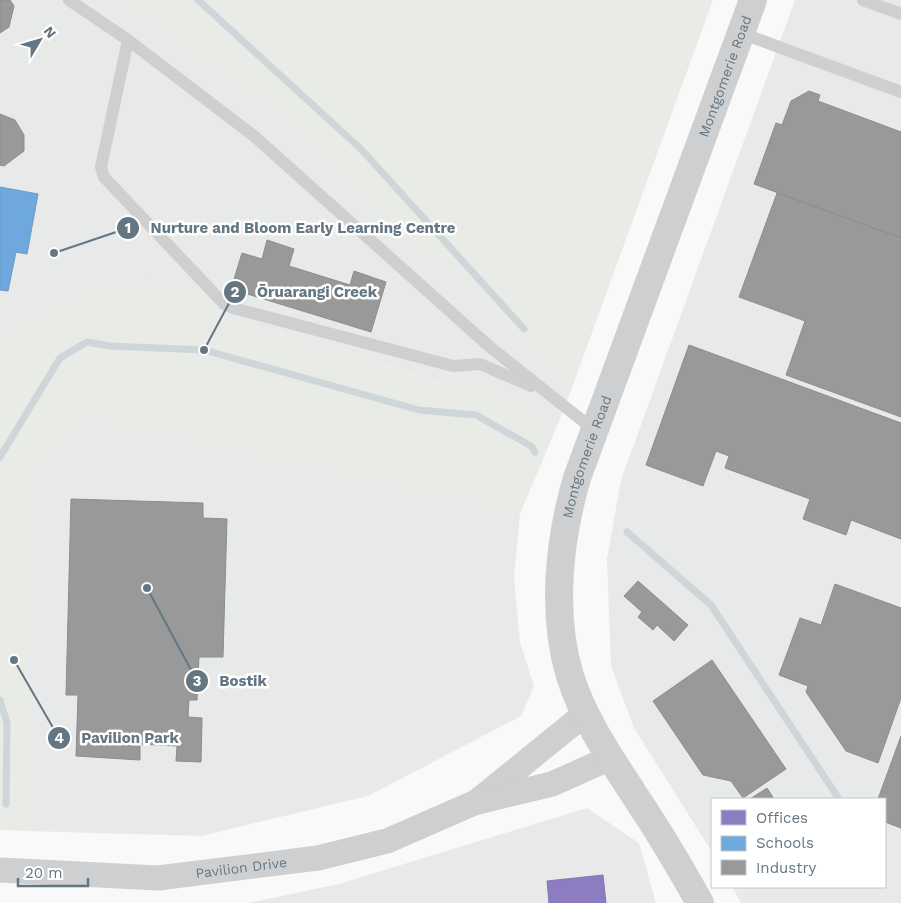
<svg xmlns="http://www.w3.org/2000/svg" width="901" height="903" font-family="'Work Sans',sans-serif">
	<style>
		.built { fill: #e8e9e9 }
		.green { fill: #e8ebe6 }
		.offices { fill: #8e7cc3; stroke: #827ab0 }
		.schools { fill: #6fa8dc; stroke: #6c99c1 }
		.industry { fill: #999; stroke: #898e92 }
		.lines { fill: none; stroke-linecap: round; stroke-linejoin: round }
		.stream { stroke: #ced6d9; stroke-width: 7 }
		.service { stroke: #cecfd0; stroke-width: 12 }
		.minor { stroke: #cecfd0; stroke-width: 25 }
		.tertiary { stroke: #cecfd0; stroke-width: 28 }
		.labels { text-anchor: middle; stroke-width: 5; stroke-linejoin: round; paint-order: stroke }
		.street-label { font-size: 14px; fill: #657683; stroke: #fff }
		.leader { fill: none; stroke: #657683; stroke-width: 2 }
		.callout-dot { fill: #657683; stroke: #fff; stroke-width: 2 }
		.mark-label { font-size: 15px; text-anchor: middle; font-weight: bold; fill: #fff }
		.callout-label { font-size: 15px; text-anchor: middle; font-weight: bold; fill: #657683; stroke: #fff; stroke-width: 5; stroke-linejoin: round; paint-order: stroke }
	</style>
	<rect width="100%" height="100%" fill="#f9f9f9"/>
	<!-- built -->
	<g class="built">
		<polygon points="0,0 119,0 264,102 573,385 557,426 468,373 456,387 227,318 100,287 0,332"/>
		<polygon points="795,0 901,0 901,903 741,903 732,887 885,887 885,799 712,799 712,852 634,728 611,666 607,559 621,480"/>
		<polygon points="82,417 520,514 514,577 520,642 534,686 521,716 368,796 201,836 28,831 27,474"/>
		<polygon points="587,808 639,843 656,903 248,903 339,884"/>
	</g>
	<!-- green -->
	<g class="green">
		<polygon points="119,0 713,0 573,385 264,102"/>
		<polygon points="142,279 198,291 227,318 455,387 468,373 557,426 520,514 82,417 27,474 28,831 0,830 0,332 100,287"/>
	</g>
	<!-- offices -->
	<polygon class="offices" points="603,875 606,903 549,903 547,881"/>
	<!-- schools -->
	<polygon class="schools" points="0,187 38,194 27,254 16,252 8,291 0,290"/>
	<!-- industry -->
	<g class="industry">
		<polygon points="0,0 10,0 14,6 9,27 0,33"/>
		<polygon points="809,91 820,95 818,101 901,132 901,238 754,184 776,123 782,125 791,101"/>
		<polygon points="0,114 15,120 24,135 24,151 4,166 0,165"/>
		<polygon points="777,193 901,238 901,417 786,375 805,321 739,297"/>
		<polygon points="267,240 294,249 289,266 350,285 354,271 386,282 371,332 231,289 242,253 262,259"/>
		<polygon points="689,345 901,423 901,539 851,520 846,535 803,519 810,499 725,468 729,456 716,451 703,486 646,465"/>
		<polygon points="71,499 203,503 203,518 227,519 223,657 199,657 197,700 189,700 188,717 202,718 201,762 176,761 177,746 140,744 140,760 76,756 78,695 66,695"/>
		<polygon points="638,581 688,625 674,641 657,625 653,630 638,617 642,612 624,596"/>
		<polygon points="835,584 901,608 901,698 878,763 846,751 806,692 808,686 779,675 800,618 821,625"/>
		<polygon points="712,660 786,769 743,798 731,781 703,775 653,701"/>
		<polygon points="901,736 901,828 885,822 885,799 878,799"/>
		<polygon points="767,788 774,799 750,799"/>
	</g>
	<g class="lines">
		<!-- stream -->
		<g class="stream">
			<polyline points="198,0 361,149 524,329"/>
			<polyline points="0,457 60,358 87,342 110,346 204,350 419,410 476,415 531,446 535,452"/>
			<polyline points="627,532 711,605 839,799"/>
			<polyline points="0,700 7,723 6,804"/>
		</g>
		<!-- service -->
		<g class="service">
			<polyline points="69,0 128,40 254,136 490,347 593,429"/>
			<polyline points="863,0 901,14"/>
			<polyline points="741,33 901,92"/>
			<polyline points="128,40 101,167 104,177 224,304 233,308 453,366 480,364 531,386"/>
		</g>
		<!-- minor -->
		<g class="minor">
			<polyline points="480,799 586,713"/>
			<path id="s1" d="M0,870L158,878L318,858L387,841L474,803L552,784L610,758"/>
		</g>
		<!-- tertiary -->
		<path class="tertiary" id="s2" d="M700,903C681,869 661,835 639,802C614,763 584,721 570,676C551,613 559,540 577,478L753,0"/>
	</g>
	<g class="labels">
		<!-- street labels -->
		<g class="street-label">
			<text dy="5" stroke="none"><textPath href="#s2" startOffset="891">Montgomerie Road</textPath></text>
			<text dy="5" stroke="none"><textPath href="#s2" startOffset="486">Montgomerie Road</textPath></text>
			<text dy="5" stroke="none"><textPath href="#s1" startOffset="242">Pavilion Drive</textPath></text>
		</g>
	</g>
	<!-- callouts -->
	<path class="leader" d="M54 253L128 228M204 350L235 292M147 588L197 681M14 660L59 738"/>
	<g class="callout-dot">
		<circle cx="54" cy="253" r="5"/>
		<circle cx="204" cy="350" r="5"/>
		<circle cx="147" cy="588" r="5"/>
		<circle cx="14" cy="660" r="5"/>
		<circle cx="128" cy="228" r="12"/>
		<circle cx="235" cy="292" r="12"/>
		<circle cx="197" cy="681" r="12"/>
		<circle cx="59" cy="738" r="12"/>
	</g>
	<g class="mark-label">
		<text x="128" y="233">1</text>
		<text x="235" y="297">2</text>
		<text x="197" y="686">3</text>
		<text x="59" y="743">4</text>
	</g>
	<g class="callout-label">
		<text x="303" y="233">Nurture and Bloom Early Learning Centre</text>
		<text x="317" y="297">Ōruarangi Creek</text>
		<text x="243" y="686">Bostik</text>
		<text x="130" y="743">Pavilion Park</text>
	</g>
	<!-- legend -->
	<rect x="711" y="798" width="175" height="90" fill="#ffffff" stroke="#c1c8cd"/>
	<rect x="721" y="810" width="25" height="15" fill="#8e7cc3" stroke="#c1c8cd"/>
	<text x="756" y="823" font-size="15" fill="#657683">Offices</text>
	<rect x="721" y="836" width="25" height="15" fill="#6fa8dc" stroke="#c1c8cd"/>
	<text x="756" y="848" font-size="15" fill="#657683">Schools</text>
	<rect x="721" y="860" width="25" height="15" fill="#999999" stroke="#c1c8cd"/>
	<text x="756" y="873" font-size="15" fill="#657683">Industry</text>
	<!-- north arrow -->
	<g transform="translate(40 40) rotate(52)" stroke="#ffffff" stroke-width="4" paint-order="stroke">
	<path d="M0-4L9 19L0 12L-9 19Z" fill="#657683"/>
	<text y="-8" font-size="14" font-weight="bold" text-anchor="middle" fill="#657683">N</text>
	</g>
	<!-- scale -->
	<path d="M18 878v8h70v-8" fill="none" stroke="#657683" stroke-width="2.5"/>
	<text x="25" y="878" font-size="15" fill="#657683" stroke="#ffffff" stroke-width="4" paint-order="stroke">20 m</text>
</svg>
